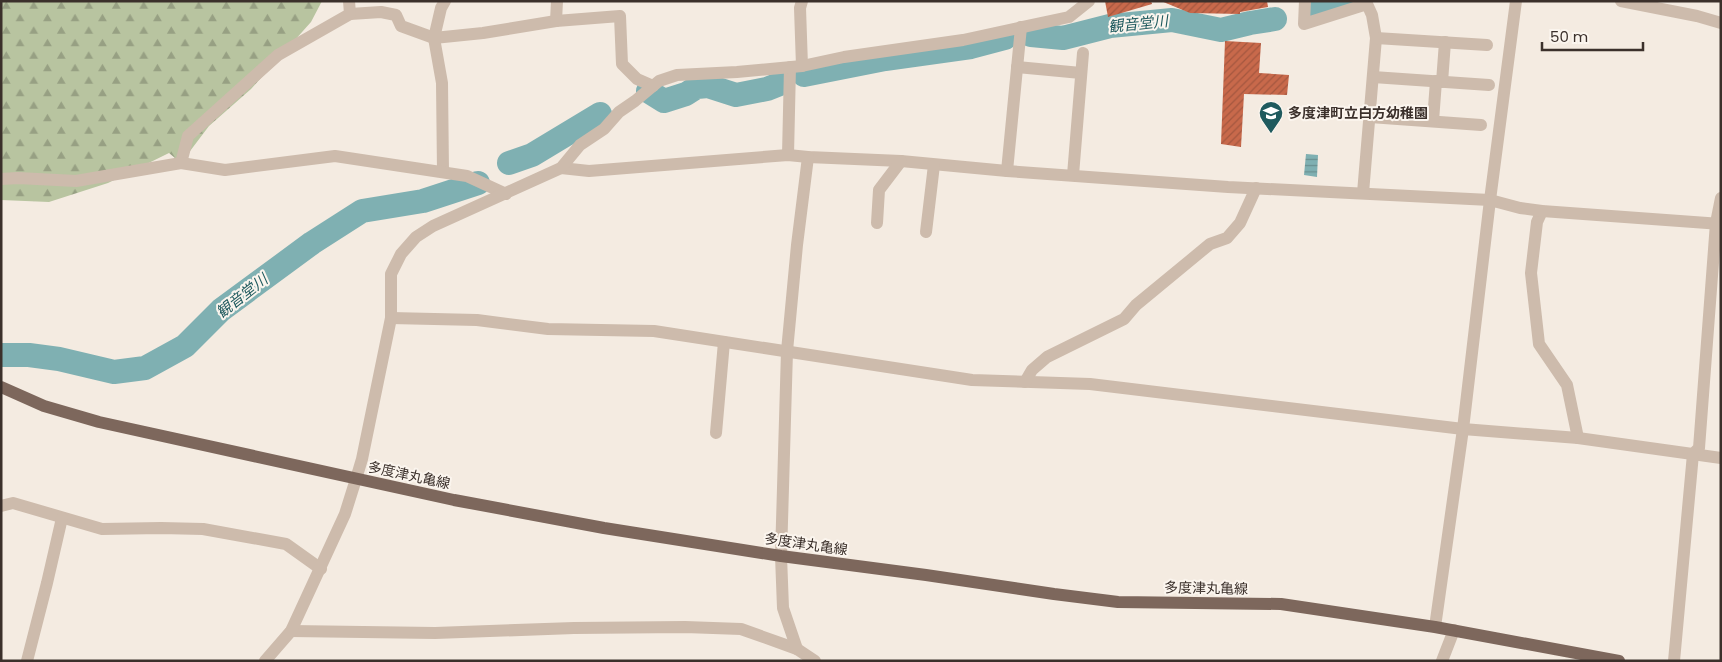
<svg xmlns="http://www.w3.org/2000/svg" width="1722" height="662" font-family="Poppins,'Noto Sans JP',sans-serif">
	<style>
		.forest { fill: url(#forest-firs) }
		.water { fill: url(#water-rules) }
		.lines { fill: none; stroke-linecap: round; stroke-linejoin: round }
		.river { stroke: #7fb0b2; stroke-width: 24 }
		.building { fill: url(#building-hatch) }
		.minor { stroke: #cdbbac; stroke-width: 12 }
		.major { stroke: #7d675c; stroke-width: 12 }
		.labels { text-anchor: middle; stroke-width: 4; stroke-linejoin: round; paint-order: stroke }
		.poi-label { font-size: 14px; font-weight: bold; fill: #3b302b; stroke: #fbf5ee; text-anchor: start }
		.street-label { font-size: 14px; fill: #3b302b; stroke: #fbf5ee }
		.water-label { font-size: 15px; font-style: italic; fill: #1f5a5e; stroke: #fbf5ee }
	</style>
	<defs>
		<pattern id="forest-firs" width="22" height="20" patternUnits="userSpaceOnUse" patternTransform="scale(1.25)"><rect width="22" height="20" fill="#b8c4a0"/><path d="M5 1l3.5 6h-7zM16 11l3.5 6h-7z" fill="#97a083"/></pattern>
		<pattern id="water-rules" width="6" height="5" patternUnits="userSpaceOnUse" patternTransform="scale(1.25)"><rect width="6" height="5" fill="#7fb0b2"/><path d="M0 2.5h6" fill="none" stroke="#699091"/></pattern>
		<pattern id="building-hatch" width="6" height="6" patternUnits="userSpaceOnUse" patternTransform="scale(1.25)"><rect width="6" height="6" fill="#c8694b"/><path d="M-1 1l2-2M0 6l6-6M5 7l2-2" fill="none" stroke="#a4573f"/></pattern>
	</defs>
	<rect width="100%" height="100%" fill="#f4ebe1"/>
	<!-- forest -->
	<polygon class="forest" points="1,1 322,1 311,22 251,89 209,126 181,163 169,153 108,183 49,202 1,200"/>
	<!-- water -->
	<polygon class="water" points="1306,154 1318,155 1317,177 1304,175"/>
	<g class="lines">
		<!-- river -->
		<g class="river">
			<polyline points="1314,12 1341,1"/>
			<polyline points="1031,35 1063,38 1110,26 1172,20 1221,30 1250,23 1275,19"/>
			<polyline points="804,75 885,59 971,47 1005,38"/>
			<polyline points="648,91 664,101 686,94 697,87 708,86 736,95 767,89 782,83"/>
			<polyline points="509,163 532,155 600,114"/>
			<polyline points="1,355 29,355 59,359 114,372 145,368 185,346 221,310 312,243 362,211 423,201 478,183"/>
		</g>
	</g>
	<!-- building -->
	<g class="building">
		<polygon points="1105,1 1151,1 1152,4 1108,17"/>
		<polygon points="1161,1 1267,1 1268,7 1240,12 1240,14 1190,13"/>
		<polygon points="1225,41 1261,43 1259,73 1289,75 1287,95 1244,94 1241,147 1221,144"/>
	</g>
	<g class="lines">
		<!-- minor -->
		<g class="minor">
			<polyline points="1305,1 1304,24 1367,4 1372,15 1376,38 1363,193"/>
			<polyline points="1621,1 1697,16 1721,23"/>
			<polyline points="350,14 381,12 396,15 401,26 434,38 483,33 556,21 620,16 622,64 637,79 653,86"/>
			<polyline points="556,21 557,1"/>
			<polyline points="1376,38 1487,45"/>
			<polyline points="802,66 800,8 802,1"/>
			<polyline points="1017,67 1081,73"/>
			<polyline points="1373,77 1489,85"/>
			<polyline points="1442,82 1445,42"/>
			<polyline points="1370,117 1481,125"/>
			<polyline points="1433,121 1436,81"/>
			<polyline points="788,155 790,67"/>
			<polyline points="181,163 188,136 278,55 350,14 349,1"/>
			<polyline points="561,168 589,171 788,155 808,157 901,161 1007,171 1228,187 1490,200 1516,1"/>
			<polyline points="1007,171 1021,27"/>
			<polyline points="443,172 442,83 434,38 441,8 445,1"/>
			<polyline points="1073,175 1083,53"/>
			<polyline points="1,179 18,178 76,181 181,163 225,170 335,156 467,176 506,194"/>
			<polyline points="1542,211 1537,222 1531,273 1539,344 1567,385 1578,438"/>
			<polyline points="877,223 879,190 901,161"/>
			<polyline points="926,232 934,165"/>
			<polyline points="391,318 477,320 548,329 654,331 972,380 1090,384 1463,429 1578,438 1721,458"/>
			<polyline points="1025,382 1032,370 1047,357 1124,319 1136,305 1210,244 1227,238 1240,223 1256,188"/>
			<polyline points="716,433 724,342"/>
			<polyline points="1,506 13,503 102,529 161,528 203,529 286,544 321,569"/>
			<polyline points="1435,627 1463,429 1490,200 1520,208 1542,211 1721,224"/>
			<polyline points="291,631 435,633 574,628 685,627 741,629 797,649 815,661"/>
			<polyline points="797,649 783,608 781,556 787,351 797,245 808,157"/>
			<polyline points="27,661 47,583 62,518"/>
			<polyline points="265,661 291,631 345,514 356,479 362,459 391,318 391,274 401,254 416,237 433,226 561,168 580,145 604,129 619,112 635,101 659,81 677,75 737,72 802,66 844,57 963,40 1069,17 1089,1"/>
			<polyline points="1442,661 1454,630"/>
			<polyline points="1674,661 1693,454 1699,448 1716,223 1721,198"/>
		</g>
		<!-- major -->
		<polyline class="major" points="1,387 44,406 99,422 454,500 604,528 781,556 926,575 1054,594 1118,602 1281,604 1435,627 1619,661"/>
	</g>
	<!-- icons -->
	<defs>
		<g id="school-pin" transform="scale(1.25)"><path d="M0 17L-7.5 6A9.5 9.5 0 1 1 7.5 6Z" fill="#1f5a5e" stroke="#fbf5ee"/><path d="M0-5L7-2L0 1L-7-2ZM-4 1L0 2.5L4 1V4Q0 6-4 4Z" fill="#fff"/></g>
	</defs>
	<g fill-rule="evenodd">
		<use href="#school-pin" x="1271" y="113"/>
	</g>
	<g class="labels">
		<!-- poi labels -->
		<g class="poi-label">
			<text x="1288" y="118">多度津町立白方幼稚園</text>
		</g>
		<!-- street labels -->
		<g class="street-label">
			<text transform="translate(409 475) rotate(12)" y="5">多度津丸亀線</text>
			<text transform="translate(806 544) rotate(8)" y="5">多度津丸亀線</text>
			<text transform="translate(1206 588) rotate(1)" y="5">多度津丸亀線</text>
		</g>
		<!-- water labels -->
		<g class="water-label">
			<text transform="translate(1138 24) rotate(-6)" y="5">観音堂川</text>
			<text transform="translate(242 296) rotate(-38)" y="5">観音堂川</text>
		</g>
	</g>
	<!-- border -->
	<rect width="1722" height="662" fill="none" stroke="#3b302b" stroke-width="5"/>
	<!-- scale -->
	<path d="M1542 42v8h101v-8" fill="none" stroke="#3b302b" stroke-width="2.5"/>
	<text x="1550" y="42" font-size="15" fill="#3b302b" stroke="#fbf5ee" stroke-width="4" paint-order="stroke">50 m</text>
</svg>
